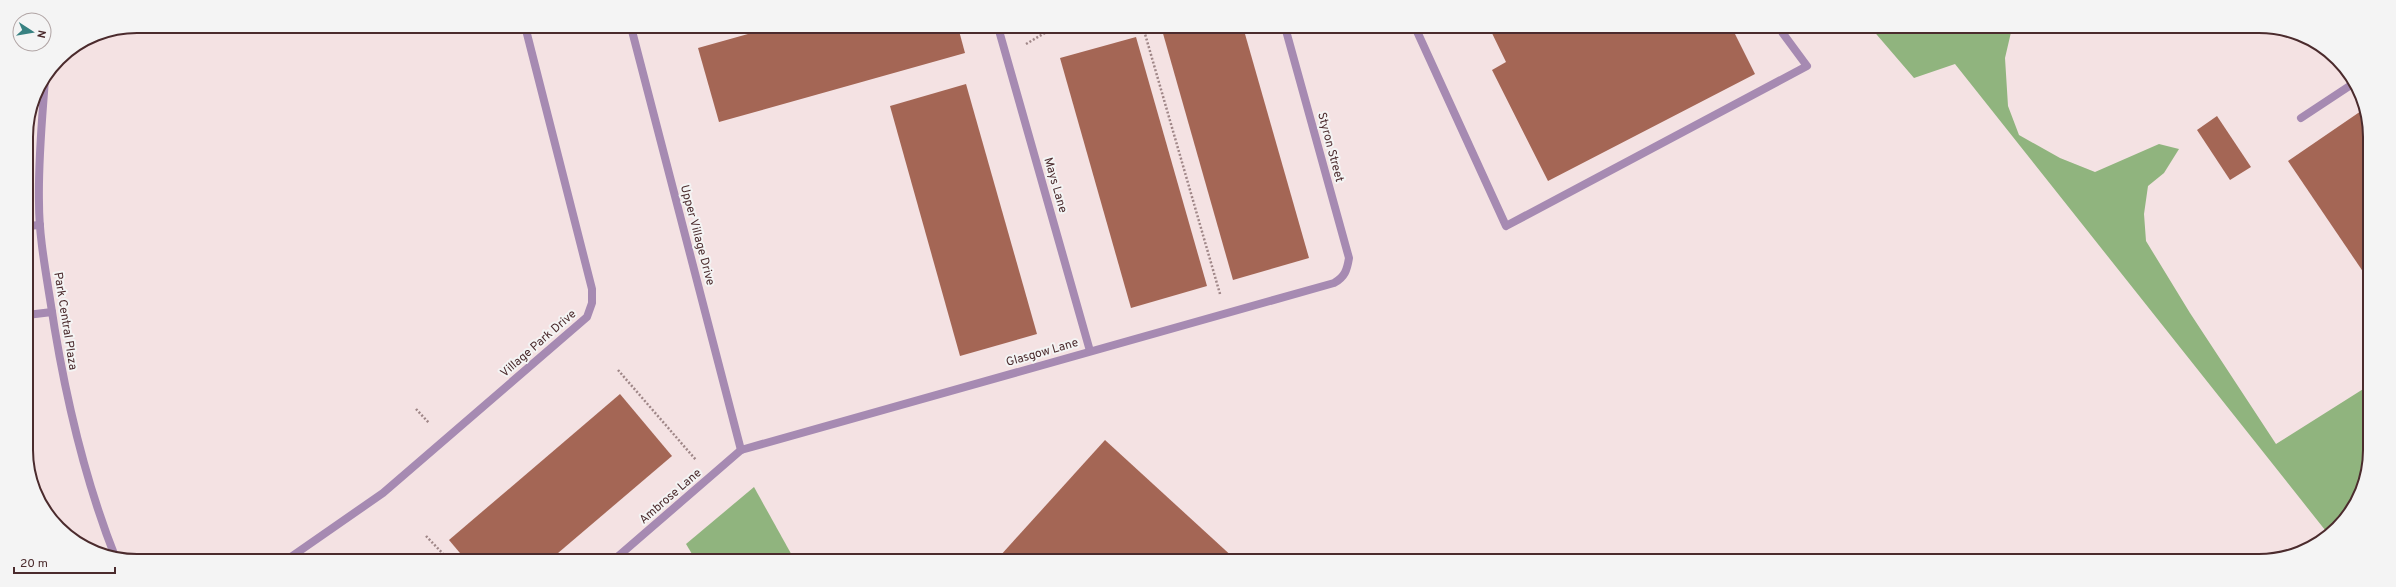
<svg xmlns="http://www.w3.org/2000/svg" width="2396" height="587" font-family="Overpass,sans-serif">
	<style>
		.forest { fill: #90b47e }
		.building { fill: #a46655 }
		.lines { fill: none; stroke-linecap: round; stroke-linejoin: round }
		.path { stroke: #9f8687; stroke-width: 2.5; stroke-dasharray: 2 2; stroke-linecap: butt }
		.lane { stroke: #a68ab2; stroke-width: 8 }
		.street { stroke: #a68ab2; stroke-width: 8 }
		.labels { text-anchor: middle; stroke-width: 4; stroke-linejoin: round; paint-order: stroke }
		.street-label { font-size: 12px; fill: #4b2b2d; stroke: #f4f4f4 }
		.rim { fill: none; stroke: #4b2b2d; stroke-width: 2 }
	</style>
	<rect width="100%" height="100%" fill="#f4e2e3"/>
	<!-- forest -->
	<g class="forest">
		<polygon points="1871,28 2012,28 2005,58 2008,106 2019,135 2060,158 2095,172 2159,144 2179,149 2164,173 2148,186 2144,214 2146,241 2190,313 2276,444 2368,386 2368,472 2355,506 2332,534 2329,535 1955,64 1914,78"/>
		<polygon points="754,487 794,559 695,559 686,544"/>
	</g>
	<!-- building -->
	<g class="building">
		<polygon points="773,27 958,27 965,53 719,122 698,48"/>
		<polygon points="1171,27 1243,27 1309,258 1233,280 1162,30"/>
		<polygon points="1489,27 1732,28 1755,74 1548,181 1492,70 1506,62"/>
		<polygon points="1136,37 1207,286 1131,308 1060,58"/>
		<polygon points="966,84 1037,334 960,356 890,106"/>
		<polygon points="2364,109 2368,116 2368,279 2288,161"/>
		<polygon points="2217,116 2251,167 2230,180 2197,130"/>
		<polygon points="620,394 672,456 551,559 465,559 449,540"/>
		<polygon points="1105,440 1236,560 1005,560 1000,556"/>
	</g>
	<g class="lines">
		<!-- path -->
		<g class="path">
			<polyline points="1143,27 1220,294"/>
			<polyline points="1026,44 1055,27"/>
			<polyline points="618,370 696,460"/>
			<polyline points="416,409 429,423"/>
			<polyline points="426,536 448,559"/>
		</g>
		<!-- lane -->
		<g class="lane">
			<polyline points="1415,27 1506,226 1807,66 1779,28"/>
			<polyline points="2301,118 2351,85"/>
			<polyline points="27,315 52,312"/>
		</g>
		<!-- street -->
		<g class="street">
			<polyline points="631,27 741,450"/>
			<polyline points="998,27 1090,351"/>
			<path d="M45,79C42,121 38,162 39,203C39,235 45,267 50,299C63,387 83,476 116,559"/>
			<polyline points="27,226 40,225"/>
			<polyline points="288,559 383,493 587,317 592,303 592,289 525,26"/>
			<path d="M615,559L741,450L1334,283C1345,277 1347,270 1349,258L1285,27"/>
		</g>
	</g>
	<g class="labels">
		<!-- street labels -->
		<g class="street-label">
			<text transform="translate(1331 147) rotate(75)" y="4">Styron Street</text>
			<text transform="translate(1056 185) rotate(74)" y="4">Mays Lane</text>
			<text transform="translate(698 235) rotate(75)" y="4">Upper Village Drive</text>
			<text transform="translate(66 321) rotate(81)" y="4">Park Central Plaza</text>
			<text transform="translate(538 343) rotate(-41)" y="4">Village Park Drive</text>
			<text transform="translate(1042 352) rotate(-16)" y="4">Glasgow Lane</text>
			<text transform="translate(670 496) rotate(-41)" y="4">Ambrose Lane</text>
		</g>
	</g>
	<!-- crop -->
	<path d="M0 0H2396V587H0ZM137 33H2259A104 104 0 0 1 2363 137V450A104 104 0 0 1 2259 554H137A104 104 0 0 1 33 450V137A104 104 0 0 1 137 33Z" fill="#f4f4f4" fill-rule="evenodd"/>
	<path class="rim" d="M137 33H2259A104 104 0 0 1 2363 137V450A104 104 0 0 1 2259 554H137A104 104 0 0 1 33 450V137A104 104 0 0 1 137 33Z"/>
	<!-- north arrow -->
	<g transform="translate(32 32) rotate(102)"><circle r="19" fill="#f4f4f4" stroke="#b0a4a4"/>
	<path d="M0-3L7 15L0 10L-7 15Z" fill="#388181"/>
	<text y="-6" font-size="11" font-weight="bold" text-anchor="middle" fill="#4b2b2d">N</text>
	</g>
	<!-- scale -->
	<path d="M14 567v6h101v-6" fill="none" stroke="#4b2b2d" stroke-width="2"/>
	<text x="20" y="567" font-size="12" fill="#4b2b2d" stroke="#f4f4f4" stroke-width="3" paint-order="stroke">20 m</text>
</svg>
